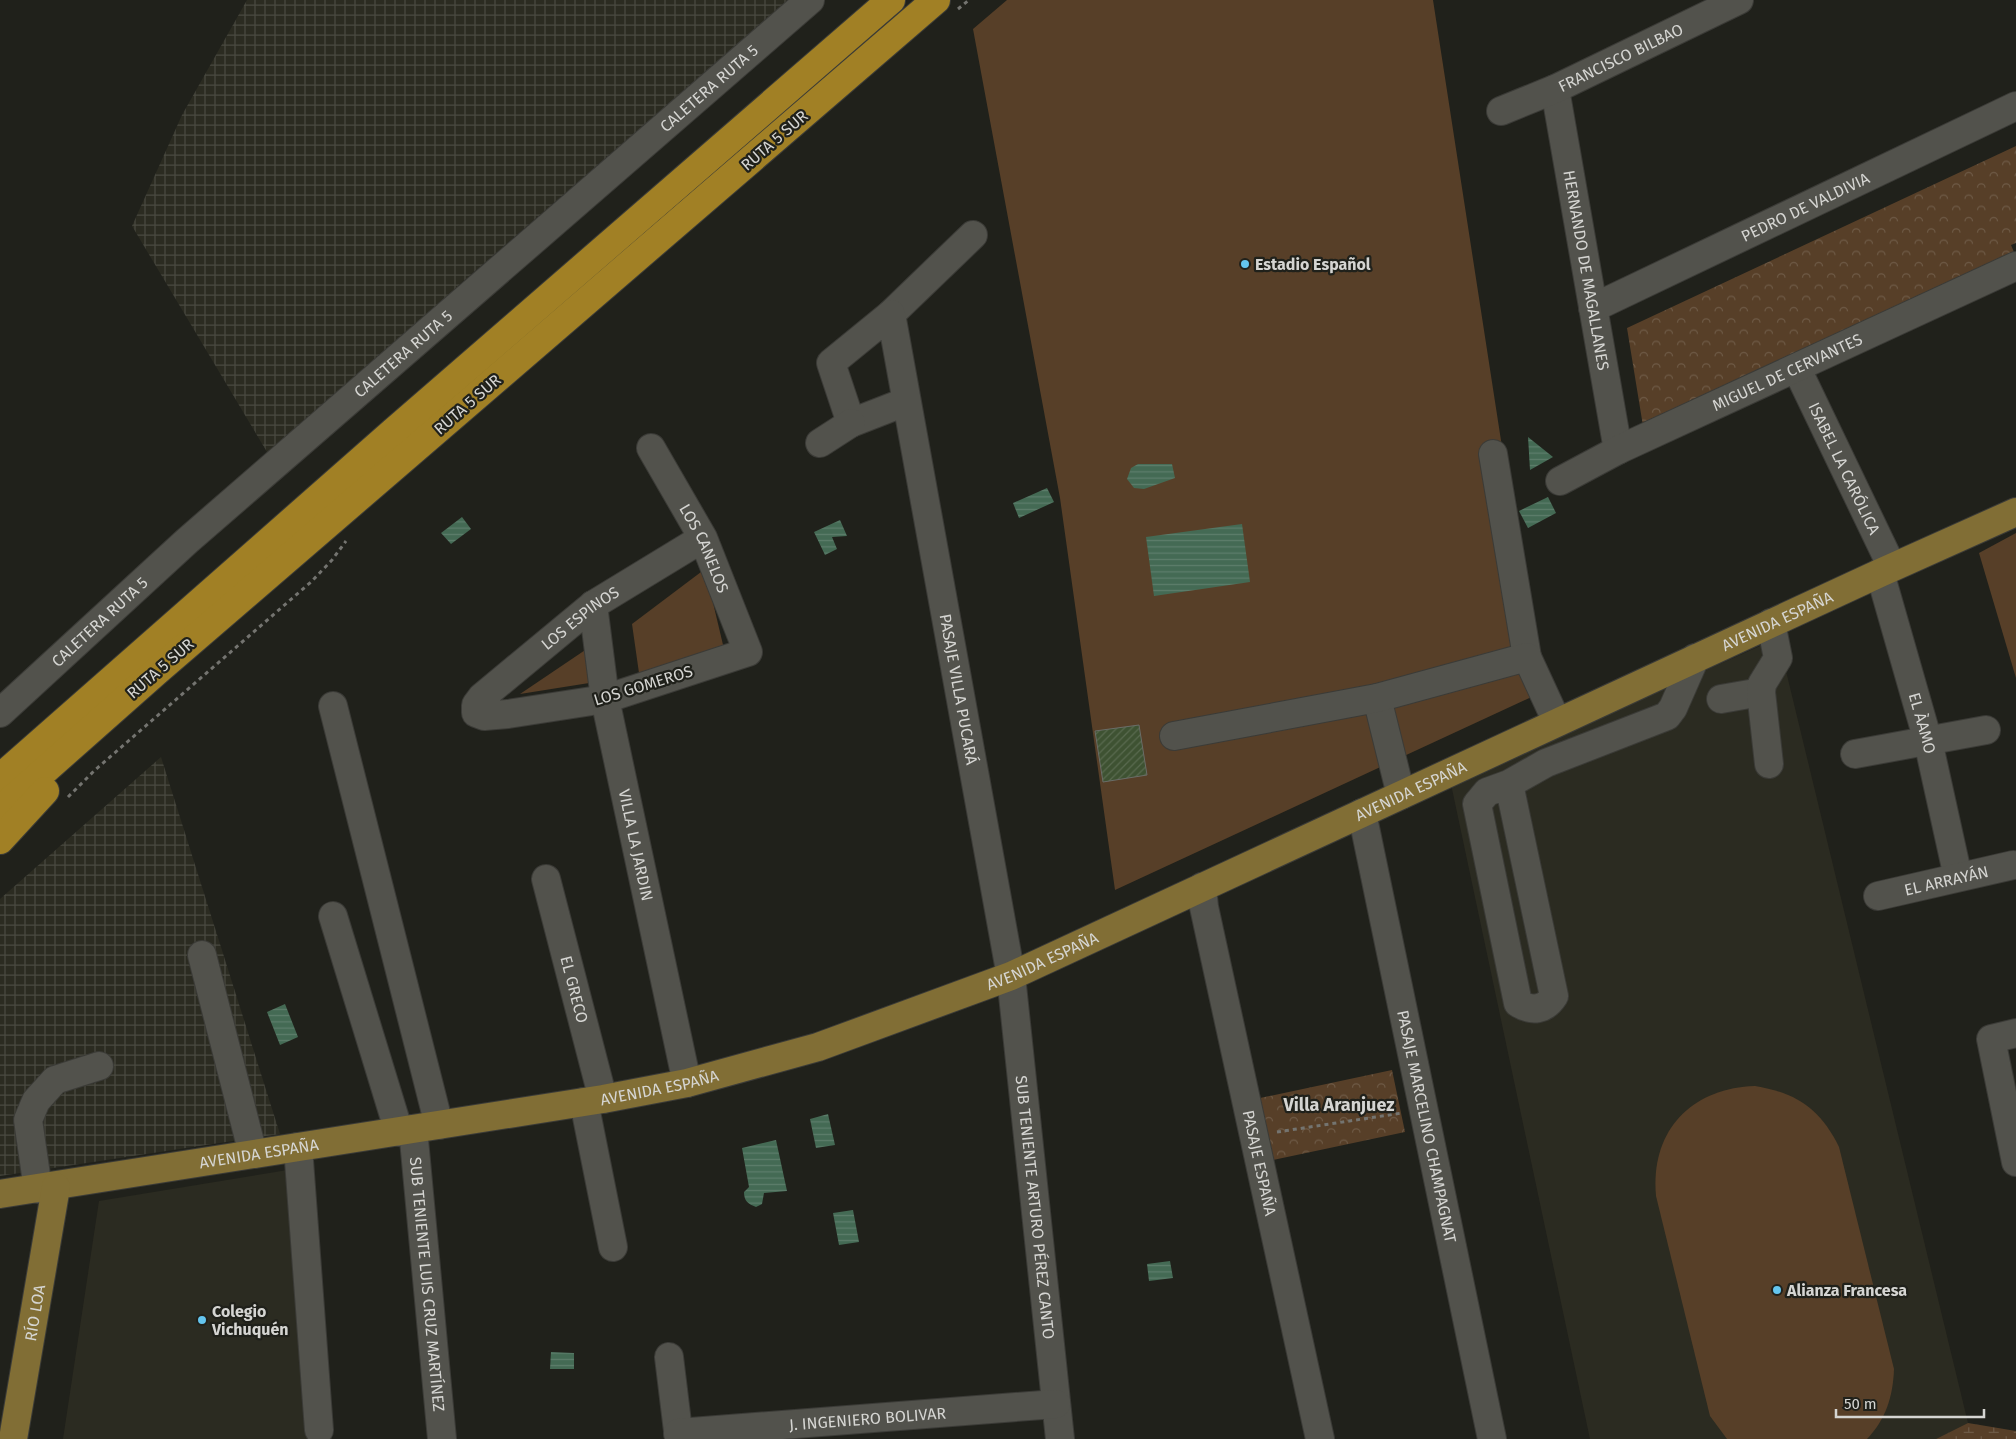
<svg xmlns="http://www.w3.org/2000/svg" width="2016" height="1439" font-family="'Fira Sans',sans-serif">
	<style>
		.built { fill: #2b2b21 }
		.industrial { fill: url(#industrial-grid) }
		.grass { fill: #573f28 }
		.forest { fill: url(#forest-crowns) }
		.wetland { fill: url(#wetland-marsh) }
		.water { fill: url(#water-rules) }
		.building { fill: url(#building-hatch); stroke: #6a6d68 }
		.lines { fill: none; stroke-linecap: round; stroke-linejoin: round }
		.minor-casing { stroke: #3b3b37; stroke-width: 30 }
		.major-casing { stroke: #3b3b37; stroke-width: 30 }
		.highway-casing { stroke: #3b3b37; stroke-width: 30 }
		.path { stroke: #747470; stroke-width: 3; stroke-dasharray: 4 4; stroke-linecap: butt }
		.minor { stroke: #52524c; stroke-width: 28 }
		.major { stroke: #816e35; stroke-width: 28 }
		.highway { stroke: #a18025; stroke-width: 28 }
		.poi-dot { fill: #64c5ee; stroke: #20211b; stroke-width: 2 }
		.labels { text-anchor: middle; stroke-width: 4.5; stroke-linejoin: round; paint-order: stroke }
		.street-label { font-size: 16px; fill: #d5d5d2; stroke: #20211b }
		.poi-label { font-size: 16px; font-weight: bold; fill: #d5d5d2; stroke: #20211b; text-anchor: start }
		.neighbourhood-label { font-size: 18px; font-weight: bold; fill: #d5d5d2; stroke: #20211b }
	</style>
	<defs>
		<pattern id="industrial-grid" width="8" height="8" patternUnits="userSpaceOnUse" patternTransform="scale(1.25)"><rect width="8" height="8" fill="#2b2b21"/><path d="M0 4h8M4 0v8" fill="none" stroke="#494940"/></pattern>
		<pattern id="forest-crowns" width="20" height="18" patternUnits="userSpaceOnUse" patternTransform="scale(1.25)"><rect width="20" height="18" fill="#573f28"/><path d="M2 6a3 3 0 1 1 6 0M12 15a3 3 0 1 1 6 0" fill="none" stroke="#6e5a46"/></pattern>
		<pattern id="wetland-marsh" width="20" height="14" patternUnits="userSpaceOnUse" patternTransform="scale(1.25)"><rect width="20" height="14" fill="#573f28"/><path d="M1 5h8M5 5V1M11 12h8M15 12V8" fill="none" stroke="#6e5a46"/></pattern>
		<pattern id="water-rules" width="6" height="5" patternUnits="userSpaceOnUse" patternTransform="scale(1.25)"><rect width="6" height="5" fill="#446a54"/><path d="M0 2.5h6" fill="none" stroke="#5e7e6c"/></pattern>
		<pattern id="building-hatch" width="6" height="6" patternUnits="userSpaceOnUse" patternTransform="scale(1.25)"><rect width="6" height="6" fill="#3e5232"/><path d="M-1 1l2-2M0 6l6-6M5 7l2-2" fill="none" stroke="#596a4f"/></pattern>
	</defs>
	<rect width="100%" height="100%" fill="#20211b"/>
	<!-- built -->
	<g class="built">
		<polygon points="1778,638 1968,1423 1936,1439 1590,1439 1451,784"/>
		<polygon points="312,1166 332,1439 63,1439 99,1201"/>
	</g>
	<!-- industrial -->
	<g class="industrial">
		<polygon points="247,0 789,0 460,284 273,462 132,226 182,115"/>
		<polygon points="161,757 280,1134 0,1176 0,899"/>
	</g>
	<!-- grass -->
	<g class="grass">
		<polygon points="1007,0 1433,0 1540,693 1115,890 1060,498 973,29"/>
		<polygon points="2016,533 2016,678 1979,553"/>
		<polygon points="705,569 724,649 639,673 632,624"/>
		<polygon points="603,638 608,680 520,694"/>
		<path d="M1755,1086C1797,1093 1820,1109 1839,1147L1894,1369C1893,1396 1886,1419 1867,1439H1727L1710,1416L1656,1196C1650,1131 1691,1088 1755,1086Z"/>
	</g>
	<!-- forest -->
	<g class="forest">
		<polygon points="2016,146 2016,243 2011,245 2016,257 1961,288 1952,280 1864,324 1643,426 1627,328"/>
		<polygon points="1392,1070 1405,1132 1273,1160 1260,1098"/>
	</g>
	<!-- wetland -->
	<polygon class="wetland" points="1968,1423 2016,1431 2016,1439 1936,1439"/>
	<!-- water -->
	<g class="water">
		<polygon points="1528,437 1553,457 1530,470"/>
		<polygon points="1138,464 1172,464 1175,478 1144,489 1134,488 1127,479 1131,468"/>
		<polygon points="1047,488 1054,502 1019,518 1013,503"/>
		<polygon points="1548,497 1556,513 1528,528 1519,511"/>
		<polygon points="462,517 471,529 451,544 441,533"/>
		<polygon points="840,520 847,536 832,537 837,549 825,555 814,532"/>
		<polygon points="1242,524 1250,582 1154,596 1146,537"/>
		<polygon points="285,1004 298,1037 280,1045 267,1012"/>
		<polygon points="828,1114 835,1145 816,1148 810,1119"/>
		<path d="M776,1140L787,1191L764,1193L762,1204L756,1207C748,1204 744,1201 744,1192L749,1187L742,1148Z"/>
		<polygon points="853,1210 859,1242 839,1245 833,1213"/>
		<polygon points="1170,1261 1173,1278 1149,1281 1147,1264"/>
		<polygon points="551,1352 574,1353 574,1369 550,1369"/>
	</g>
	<!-- building -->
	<polygon class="building" points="1139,725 1147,775 1103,782 1095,731"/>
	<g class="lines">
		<!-- minor casing -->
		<g class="minor-casing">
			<g id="minor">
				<path id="s1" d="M1555,89L1618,450"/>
				<path id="s2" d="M1501,111L1555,89L1739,0"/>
				<path id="s3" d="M1593,308L2016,106"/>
				<polyline points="891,314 973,235"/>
				<path id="s4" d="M1797,369L1892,567"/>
				<path id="s5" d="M905,402L851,423L831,363L891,314L1011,976L1060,1439"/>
				<polyline points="820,443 851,423"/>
				<path id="s6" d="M651,448L703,538L748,652L605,699L508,714L484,716L476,713V705L482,697L593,605L703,538"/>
				<polyline points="1493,454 1527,657"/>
				<path id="s7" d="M1560,481L1618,450L2016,266"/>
				<path id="s8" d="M1880,573L1928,741L1958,877"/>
				<path id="s9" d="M593,605L605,699L687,1083"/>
				<polyline points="1377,698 1401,795"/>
				<polyline points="1721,699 1761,692"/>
				<polyline points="333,706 439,1125"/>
				<path id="s10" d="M0,713L187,541L810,0"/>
				<polyline points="1174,736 1377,698 1527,657 1557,722"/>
				<polyline points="1855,754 1986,730"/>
				<polyline points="1769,764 1761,692 1762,684 1778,658 1771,623"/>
				<path d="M1509,784L1554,996C1545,1010 1532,1012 1518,1003L1477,804L1487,792L1509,784L1546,763L1667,716L1673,708L1695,658"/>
				<path id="s11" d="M1362,813L1492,1439"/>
				<path id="s12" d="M546,879L603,1099"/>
				<path id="s13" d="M1202,887L1204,907L1320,1439"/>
				<path id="s14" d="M1878,896L2013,865"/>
				<polyline points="333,916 399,1132"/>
				<polyline points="202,955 253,1154"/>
				<polyline points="2016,1033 1991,1039 2016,1162"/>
				<polyline points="584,1102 613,1247"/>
				<path id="s15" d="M413,1129L442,1439"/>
				<polyline points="298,1147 319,1430"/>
				<polyline points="38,1189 28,1120 36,1101 55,1080 99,1066"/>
				<polyline points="669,1357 679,1439"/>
				<path id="s16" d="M678,1433L1056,1404"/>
			</g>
		</g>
		<!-- major casing -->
		<g class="major-casing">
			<g id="major">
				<path id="s17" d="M0,1194L603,1099L687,1083L818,1047L1011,976L1880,573L2016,512"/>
				<path id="s18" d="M13,1439L56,1187"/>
			</g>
		</g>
		<!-- highway casing -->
		<g class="highway-casing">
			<g id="highway">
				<polyline points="0,778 393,432 891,0"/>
				<polyline points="0,810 157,671 936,0"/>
				<polyline points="0,840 45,791"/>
			</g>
		</g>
		<!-- path -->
		<g class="path">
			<polyline points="958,9 969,0"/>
			<polyline points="68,797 95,770 311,582 332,560 346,541"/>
			<polyline points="1277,1132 1402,1113"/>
		</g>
		<!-- minor -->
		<use href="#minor" class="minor"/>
		<!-- major -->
		<use href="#major" class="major"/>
		<!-- highway -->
		<use href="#highway" class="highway"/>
	</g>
	<!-- markers -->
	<g class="poi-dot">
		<circle cx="1245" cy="264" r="5"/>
		<circle cx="1777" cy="1290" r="5"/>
		<circle cx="202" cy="1320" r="5"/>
	</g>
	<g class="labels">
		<!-- street labels -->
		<g class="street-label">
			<text dy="6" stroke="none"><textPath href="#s2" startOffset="131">FRANCISCO BILBAO</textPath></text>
			<text dy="6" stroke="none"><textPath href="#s10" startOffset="945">CALETERA RUTA 5</textPath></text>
			<text transform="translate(774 140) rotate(-41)" y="6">RUTA 5 SUR</text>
			<text dy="6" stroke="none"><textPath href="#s3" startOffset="235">PEDRO DE VALDIVIA</textPath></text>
			<text dy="6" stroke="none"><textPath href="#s1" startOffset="184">HERNANDO DE MAGALLANES</textPath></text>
			<text dy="6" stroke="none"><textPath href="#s10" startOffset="540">CALETERA RUTA 5</textPath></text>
			<text dy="6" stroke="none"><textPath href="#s7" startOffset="252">MIGUEL DE CERVANTES</textPath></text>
			<text transform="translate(467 404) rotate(-41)" y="6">RUTA 5 SUR</text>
			<text dy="6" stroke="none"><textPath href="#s4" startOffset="110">ISABEL LA CARÓLICA</textPath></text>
			<text dy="6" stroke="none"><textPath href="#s6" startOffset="114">LOS CANELOS</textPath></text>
			<text dy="6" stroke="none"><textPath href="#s6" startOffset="652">LOS ESPINOS</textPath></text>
			<text dy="6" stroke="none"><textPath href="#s17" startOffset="1882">AVENIDA ESPAÑA</textPath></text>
			<text dy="6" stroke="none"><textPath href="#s10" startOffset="135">CALETERA RUTA 5</textPath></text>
			<text transform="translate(160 668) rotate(-41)" y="6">RUTA 5 SUR</text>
			<text transform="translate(643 685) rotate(-17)" y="6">LOS GOMEROS</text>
			<text dy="6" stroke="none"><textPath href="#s5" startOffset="580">PASAJE VILLA PUCARÁ</textPath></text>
			<text dy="6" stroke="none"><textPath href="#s8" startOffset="156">EL ÀAMO</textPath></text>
			<text dy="6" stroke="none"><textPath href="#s17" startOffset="1478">AVENIDA ESPAÑA</textPath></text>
			<text dy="6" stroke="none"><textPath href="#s9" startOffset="244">VILLA LA JARDIN</textPath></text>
			<text dy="6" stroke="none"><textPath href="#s14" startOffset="70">EL ARRAYÁN</textPath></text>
			<text dy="6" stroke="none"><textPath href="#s17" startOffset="1072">AVENIDA ESPAÑA</textPath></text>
			<text dy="6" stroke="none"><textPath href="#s12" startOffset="114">EL GRECO</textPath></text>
			<text dy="6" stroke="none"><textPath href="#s17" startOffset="668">AVENIDA ESPAÑA</textPath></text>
			<text dy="6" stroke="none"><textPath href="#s11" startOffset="320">PASAJE MARCELINO CHAMPAGNAT</textPath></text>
			<text dy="6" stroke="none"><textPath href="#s17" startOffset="262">AVENIDA ESPAÑA</textPath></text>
			<text dy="6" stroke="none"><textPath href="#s13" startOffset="282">PASAJE ESPAÑA</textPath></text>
			<text dy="6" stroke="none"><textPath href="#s5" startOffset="1104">SUB TENIENTE ARTURO PÉREZ CANTO</textPath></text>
			<text dy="6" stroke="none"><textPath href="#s15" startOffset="156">SUB TENIENTE LUIS CRUZ MARTÍNEZ</textPath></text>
			<text dy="6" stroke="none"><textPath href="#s18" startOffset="128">RÍO LOA</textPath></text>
			<text dy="6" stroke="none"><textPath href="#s16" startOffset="190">J. INGENIERO BOLIVAR</textPath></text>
		</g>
		<!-- poi labels -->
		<g class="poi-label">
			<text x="1255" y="270">Estadio Español</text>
			<text x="1787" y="1296">Alianza Francesa</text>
			<text x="212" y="1317">Colegio<tspan x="212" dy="18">Vichuquén</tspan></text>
		</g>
		<!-- neighbourhood labels -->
		<g class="neighbourhood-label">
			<text x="1339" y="1111">Villa Aranjuez</text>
		</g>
	</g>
	<!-- scale -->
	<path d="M1836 1409v8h148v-8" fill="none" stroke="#d5d5d2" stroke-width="2.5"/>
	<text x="1844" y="1409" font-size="15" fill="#d5d5d2" stroke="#20211b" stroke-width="4" paint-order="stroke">50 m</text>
</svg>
